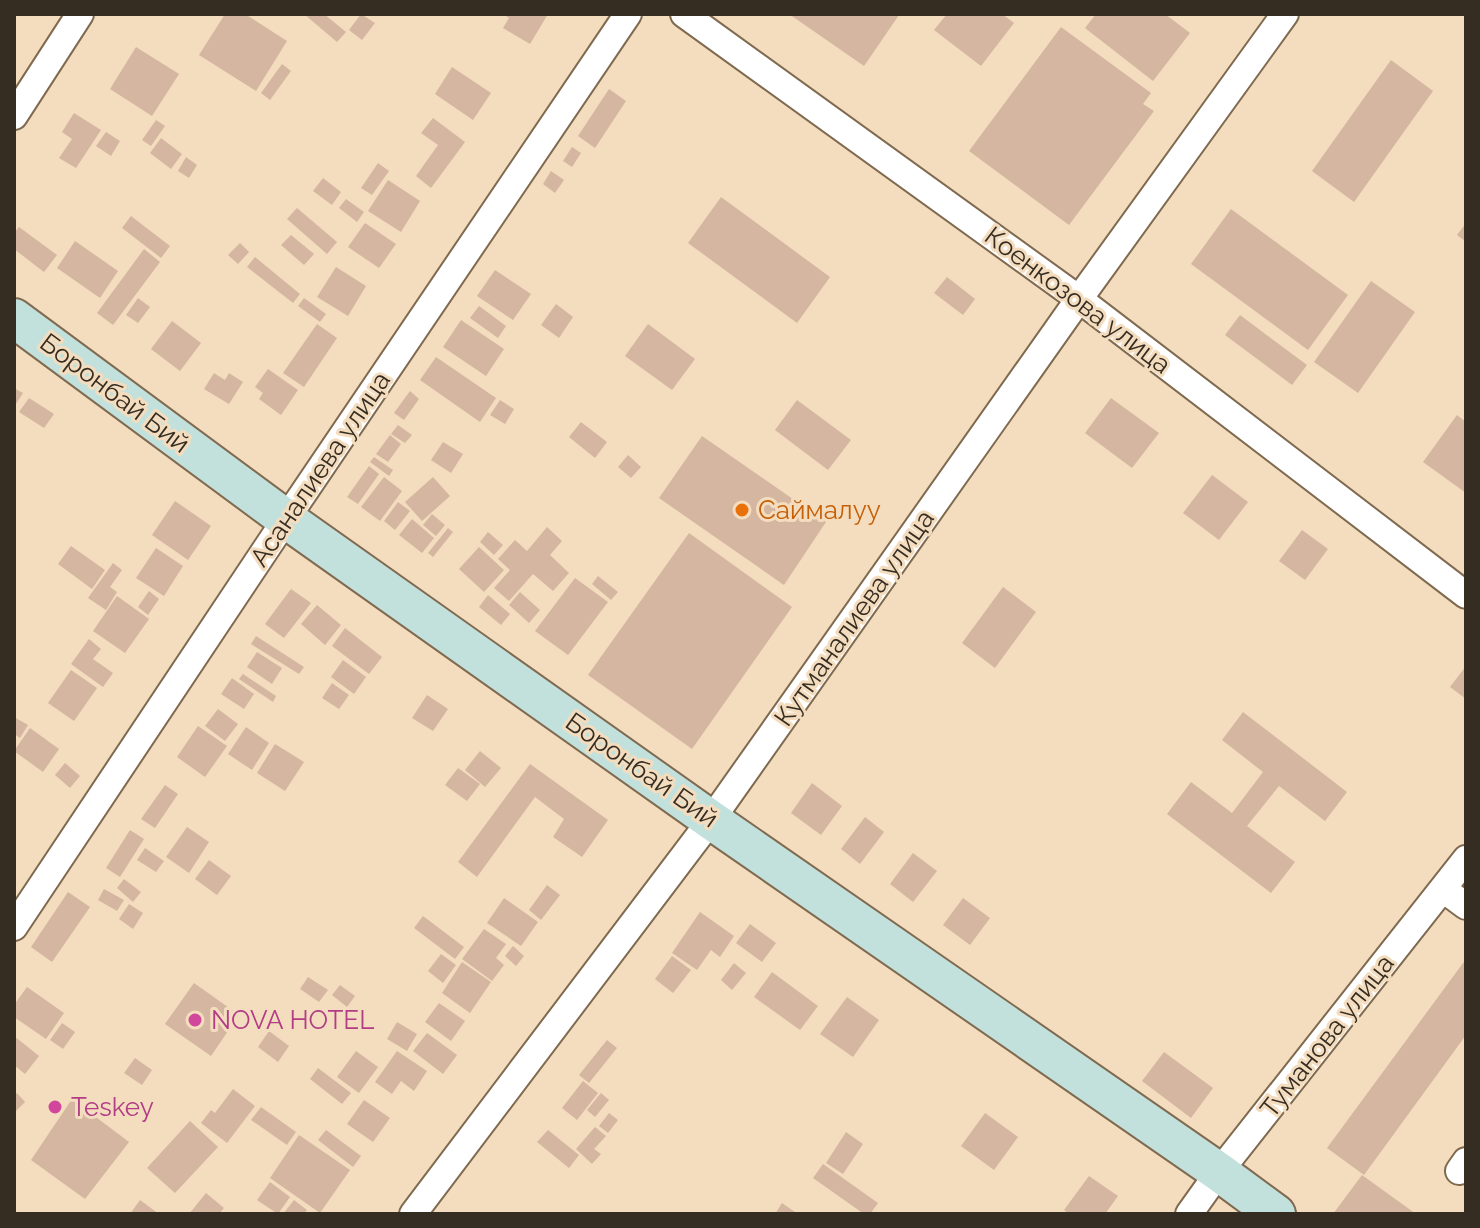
<svg xmlns="http://www.w3.org/2000/svg" width="1480" height="1228" font-family="Raleway,sans-serif">
	<style>
		.building { fill: #d5b6a0 }
		.lines { fill: none; stroke-linecap: round; stroke-linejoin: round }
		.street-casing { stroke: #7f6a50; stroke-width: 30 }
		.secondary-casing { stroke: #7f6a50; stroke-width: 42 }
		.street { stroke: #fff; stroke-width: 26 }
		.secondary { stroke: #c2e1dc; stroke-width: 38 }
		.food-dot { fill: #e8710a; stroke: #f4ddbf; stroke-width: 3 }
		.hotel-dot { fill: #d1479c; stroke: #f4ddbf; stroke-width: 3 }
		.labels { text-anchor: middle; stroke-width: 6; stroke-linejoin: round; paint-order: stroke }
		.street-label { font-size: 26px; fill: #362d22; stroke: #f4ddbf }
		.food-label { font-size: 26px; fill: #c56008; stroke: #f4ddbf; text-anchor: start }
		.hotel-label { font-size: 26px; fill: #b23c85; stroke: #f4ddbf; text-anchor: start }
	</style>
	<rect width="100%" height="100%" fill="#f4ddbf"/>
	<!-- building -->
	<g class="building">
		<polygon points="225,14 245,14 287,41 256,91 199,55"/>
		<polygon points="304,14 324,14 346,32 337,42"/>
		<polygon points="361,14 375,23 362,40 349,30"/>
		<polygon points="503,14 548,14 530,44 503,28 509,18"/>
		<polygon points="789,14 897,14 899,15 864,66"/>
		<polygon points="947,14 1002,14 1014,23 981,66 934,30"/>
		<polygon points="1096,14 1165,14 1190,33 1153,81 1085,28"/>
		<polygon points="1061,27 1151,93 1143,104 1154,111 1069,225 969,151"/>
		<polygon points="136,47 179,74 152,116 110,89"/>
		<polygon points="1391,60 1433,91 1354,202 1312,171"/>
		<polygon points="282,64 291,71 270,100 261,93"/>
		<polygon points="452,67 491,93 473,120 435,94"/>
		<polygon points="609,89 626,101 595,148 578,136"/>
		<polygon points="74,113 101,130 76,168 59,158 72,139 62,132"/>
		<polygon points="433,118 465,142 431,188 416,176 438,145 421,133"/>
		<polygon points="156,120 165,126 151,146 142,140"/>
		<polygon points="106,132 120,141 111,156 96,146"/>
		<polygon points="161,138 182,154 171,169 150,153"/>
		<polygon points="572,147 581,153 572,167 563,161"/>
		<polygon points="186,157 197,165 189,178 178,171"/>
		<polygon points="378,163 389,171 372,195 361,188"/>
		<polygon points="551,171 564,180 555,193 543,184"/>
		<polygon points="323,178 341,192 332,205 313,191"/>
		<polygon points="388,180 420,201 401,232 368,211"/>
		<polygon points="721,197 830,277 797,323 688,243"/>
		<polygon points="346,199 364,212 357,222 339,208"/>
		<polygon points="297,208 337,242 327,254 287,219"/>
		<polygon points="1231,209 1348,295 1308,350 1191,264"/>
		<polygon points="131,216 170,246 161,258 122,228"/>
		<polygon points="365,223 396,244 379,268 348,247"/>
		<polygon points="1466,223 1466,242 1457,235"/>
		<polygon points="19,227 57,255 44,272 14,249 14,233"/>
		<polygon points="291,235 314,254 304,265 281,245"/>
		<polygon points="75,241 118,271 100,298 57,268"/>
		<polygon points="240,243 249,252 238,264 228,255"/>
		<polygon points="144,249 160,262 113,325 97,313"/>
		<polygon points="255,257 300,294 293,303 247,267"/>
		<polygon points="336,267 366,286 348,316 317,297"/>
		<polygon points="495,270 531,294 513,320 477,296"/>
		<polygon points="947,277 975,299 963,315 934,293"/>
		<polygon points="1371,281 1415,312 1358,393 1314,362"/>
		<polygon points="138,298 150,307 138,323 126,315"/>
		<polygon points="304,298 326,314 320,322 298,306"/>
		<polygon points="556,304 573,317 559,338 541,325"/>
		<polygon points="479,306 506,326 498,338 470,318"/>
		<polygon points="1240,315 1307,365 1292,385 1225,335"/>
		<polygon points="461,320 504,349 486,376 443,347"/>
		<polygon points="172,321 201,343 180,371 151,349"/>
		<polygon points="317,324 337,338 304,387 283,373"/>
		<polygon points="648,324 695,359 672,390 625,356"/>
		<polygon points="436,357 496,398 480,422 420,380"/>
		<polygon points="268,369 298,390 281,415 259,399 263,393 255,387"/>
		<polygon points="214,373 225,380 229,373 243,382 229,404 204,389"/>
		<polygon points="14,388 23,393 14,407"/>
		<polygon points="410,391 419,399 404,420 394,413"/>
		<polygon points="29,398 54,414 44,428 19,412"/>
		<polygon points="1111,398 1159,433 1132,468 1085,433"/>
		<polygon points="500,400 514,409 505,424 490,415"/>
		<polygon points="797,400 851,440 828,470 775,430"/>
		<polygon points="1457,415 1466,422 1466,493 1423,462"/>
		<polygon points="581,422 607,442 595,458 569,437"/>
		<polygon points="398,425 412,435 405,443 391,434"/>
		<polygon points="390,435 401,444 388,462 376,454"/>
		<polygon points="702,436 826,522 784,585 659,498"/>
		<polygon points="443,442 463,454 451,473 431,460"/>
		<polygon points="628,455 641,467 631,478 618,467"/>
		<polygon points="374,457 393,470 389,476 370,462"/>
		<polygon points="369,466 379,474 358,504 347,497"/>
		<polygon points="1212,475 1248,502 1219,540 1183,513"/>
		<polygon points="384,477 402,491 380,521 361,507"/>
		<polygon points="433,477 450,496 422,521 405,502"/>
		<polygon points="175,501 211,526 188,560 152,535"/>
		<polygon points="398,502 410,511 395,530 384,521"/>
		<polygon points="432,514 445,525 436,536 423,525"/>
		<polygon points="412,519 434,538 422,553 399,535"/>
		<polygon points="547,527 562,541 550,555 569,573 553,591 533,574 509,601 494,588 510,570 498,559 515,540 527,551"/>
		<polygon points="448,528 453,532 433,557 428,553"/>
		<polygon points="1302,530 1328,549 1305,580 1279,561"/>
		<polygon points="488,532 503,545 494,555 480,542"/>
		<polygon points="689,533 792,607 692,749 588,675"/>
		<polygon points="71,546 105,570 92,589 58,564"/>
		<polygon points="479,547 504,570 484,592 459,569"/>
		<polygon points="156,548 183,566 164,596 136,578"/>
		<polygon points="113,563 122,570 110,587 117,592 106,610 88,598"/>
		<polygon points="598,576 618,592 611,600 592,584"/>
		<polygon points="575,578 608,602 568,655 535,631"/>
		<polygon points="1003,587 1036,612 995,668 962,643"/>
		<polygon points="291,589 311,603 284,638 265,624"/>
		<polygon points="149,591 159,599 148,615 138,607"/>
		<polygon points="520,592 540,610 529,623 509,605"/>
		<polygon points="488,595 510,614 501,625 479,607"/>
		<polygon points="117,596 149,619 125,653 93,631"/>
		<polygon points="317,605 341,625 325,645 301,624"/>
		<polygon points="345,628 382,657 369,674 332,646"/>
		<polygon points="256,636 304,667 299,674 251,644"/>
		<polygon points="89,639 101,649 93,659 113,673 103,687 71,664"/>
		<polygon points="257,652 282,668 272,684 247,667"/>
		<polygon points="343,660 366,677 354,694 331,677"/>
		<polygon points="1466,666 1466,699 1450,687"/>
		<polygon points="71,670 97,688 74,721 48,703"/>
		<polygon points="243,674 276,696 273,702 239,679"/>
		<polygon points="232,678 254,694 244,709 221,694"/>
		<polygon points="332,683 349,695 339,709 322,698"/>
		<polygon points="427,695 448,709 433,731 412,718"/>
		<polygon points="218,709 238,724 225,741 205,726"/>
		<polygon points="1243,712 1347,792 1325,821 1279,786 1247,826 1295,862 1271,893 1167,814 1191,782 1232,813 1263,772 1222,740"/>
		<polygon points="14,717 28,725 20,738 14,734"/>
		<polygon points="198,726 227,746 205,777 177,757"/>
		<polygon points="246,727 269,743 252,770 228,754"/>
		<polygon points="30,728 59,749 43,772 14,751"/>
		<polygon points="275,744 304,762 285,791 257,773"/>
		<polygon points="480,751 501,768 485,787 465,770"/>
		<polygon points="65,763 80,776 70,788 55,775"/>
		<polygon points="530,764 608,820 582,857 553,837 564,819 535,797 477,877 458,862"/>
		<polygon points="458,768 480,784 467,801 445,785"/>
		<polygon points="812,783 842,806 821,835 791,813"/>
		<polygon points="165,785 178,794 155,828 141,819"/>
		<polygon points="865,817 884,832 860,864 841,849"/>
		<polygon points="187,827 209,842 189,873 166,857"/>
		<polygon points="130,830 144,839 120,877 106,868"/>
		<polygon points="145,848 164,861 156,872 137,860"/>
		<polygon points="913,853 937,871 913,902 890,884"/>
		<polygon points="209,860 231,876 217,895 195,879"/>
		<polygon points="124,879 141,892 133,902 117,888"/>
		<polygon points="547,885 560,895 541,920 529,910"/>
		<polygon points="104,889 124,900 117,911 98,900"/>
		<polygon points="68,892 90,907 52,962 31,947"/>
		<polygon points="504,898 538,922 521,946 487,923"/>
		<polygon points="963,898 990,918 970,945 943,925"/>
		<polygon points="129,904 143,913 133,929 119,919"/>
		<polygon points="700,912 734,936 720,957 711,950 697,970 672,953"/>
		<polygon points="423,916 464,947 455,959 414,928"/>
		<polygon points="750,924 776,943 762,962 736,943"/>
		<polygon points="484,929 506,944 496,958 504,965 492,981 462,959"/>
		<polygon points="513,946 524,956 516,966 505,956"/>
		<polygon points="441,954 456,965 443,983 428,971"/>
		<polygon points="672,956 691,970 673,993 655,979"/>
		<polygon points="1466,959 1466,1035 1364,1175 1327,1148"/>
		<polygon points="462,962 491,982 470,1013 442,993"/>
		<polygon points="734,963 746,973 732,990 721,980"/>
		<polygon points="772,972 818,1006 800,1030 754,997"/>
		<polygon points="308,977 328,990 319,1002 300,989"/>
		<polygon points="194,983 239,1015 211,1056 165,1024"/>
		<polygon points="340,985 355,996 347,1007 332,995"/>
		<polygon points="27,987 64,1013 46,1039 14,1017 14,1005"/>
		<polygon points="847,997 879,1020 853,1057 820,1034"/>
		<polygon points="439,1003 465,1021 451,1041 425,1022"/>
		<polygon points="397,1022 417,1034 407,1051 387,1039"/>
		<polygon points="62,1023 75,1032 63,1049 50,1040"/>
		<polygon points="269,1031 289,1046 278,1062 258,1047"/>
		<polygon points="427,1033 457,1055 443,1074 413,1051"/>
		<polygon points="14,1036 39,1056 25,1074 14,1065"/>
		<polygon points="607,1040 617,1048 589,1083 579,1075"/>
		<polygon points="356,1051 378,1067 359,1093 337,1077"/>
		<polygon points="397,1051 427,1071 414,1091 401,1081 392,1094 375,1082"/>
		<polygon points="1164,1052 1213,1088 1191,1118 1142,1081"/>
		<polygon points="135,1058 152,1070 142,1085 124,1073"/>
		<polygon points="318,1068 351,1093 342,1104 310,1079"/>
		<polygon points="583,1081 598,1093 577,1120 562,1108"/>
		<polygon points="233,1089 255,1106 227,1143 201,1123 211,1110 215,1113"/>
		<polygon points="17,1093 25,1102 14,1113 14,1096"/>
		<polygon points="601,1093 609,1100 595,1117 587,1110"/>
		<polygon points="72,1099 129,1142 85,1199 31,1160"/>
		<polygon points="364,1100 390,1118 373,1142 347,1124"/>
		<polygon points="261,1107 296,1132 287,1145 251,1120"/>
		<polygon points="609,1113 618,1120 608,1133 599,1126"/>
		<polygon points="985,1113 1018,1137 994,1170 961,1146"/>
		<polygon points="190,1121 218,1147 175,1193 147,1168"/>
		<polygon points="595,1127 606,1136 594,1149 601,1154 592,1164 576,1149"/>
		<polygon points="326,1130 361,1156 353,1167 318,1140"/>
		<polygon points="548,1130 579,1155 569,1168 537,1142"/>
		<polygon points="846,1132 863,1144 843,1174 826,1163"/>
		<polygon points="299,1135 350,1170 320,1213 270,1178"/>
		<polygon points="823,1164 878,1203 870,1214 864,1214 813,1178"/>
		<polygon points="1362,1175 1416,1214 1333,1214"/>
		<polygon points="1089,1176 1118,1196 1105,1214 1069,1214 1064,1210"/>
		<polygon points="270,1182 290,1197 278,1214 257,1200"/>
		<polygon points="206,1193 224,1208 219,1214 189,1214"/>
		<polygon points="140,1200 159,1214 130,1214"/>
		<polygon points="294,1200 307,1210 304,1214 283,1214"/>
		<polygon points="782,1203 798,1214 775,1214"/>
	</g>
	<g class="lines">
		<!-- street casing -->
		<g class="street-casing">
			<g id="street">
				<polyline points="684,14 1079,299 1466,595"/>
				<polyline points="14,116 80,14"/>
				<polyline points="1443,889 1466,906"/>
				<polyline points="14,927 286,519 628,14"/>
				<polyline points="1459,1171 1466,1161"/>
				<polyline points="413,1214 711,820 1079,299 1285,14"/>
				<polyline points="1189,1214 1219,1172 1466,859"/>
			</g>
		</g>
		<!-- secondary casing -->
		<g class="secondary-casing">
			<polyline id="secondary" points="14,318 286,519 711,820 1219,1172 1276,1214"/>
		</g>
		<!-- street -->
		<use href="#street" class="street"/>
		<!-- secondary -->
		<use href="#secondary" class="secondary"/>
	</g>
	<!-- markers -->
	<circle class="food-dot" cx="742" cy="510" r="8"/>
	<g class="hotel-dot">
		<circle cx="195" cy="1020" r="8"/>
		<circle cx="55" cy="1107" r="8"/>
	</g>
	<g class="labels">
		<!-- street labels -->
		<g class="street-label">
			<text transform="translate(1078 300) rotate(37)" y="9">Коенкозова улица</text>
			<text transform="translate(115 393) rotate(37)" y="9">Боронбай Бий</text>
			<text transform="translate(320 469) rotate(-56)" y="9">Асаналиева улица</text>
			<text transform="translate(854 618) rotate(-55)" y="9">Кутманалиева улица</text>
			<text transform="translate(642 770) rotate(35)" y="9">Боронбай Бий</text>
			<text transform="translate(1327 1036) rotate(-52)" y="9">Туманова улица</text>
		</g>
		<!-- food labels -->
		<g class="food-label">
			<text x="758" y="519">Саймалуу</text>
		</g>
		<!-- hotel labels -->
		<g class="hotel-label">
			<text x="211" y="1029">NOVA HOTEL</text>
			<text x="71" y="1116">Teskey</text>
		</g>
	</g>
	<!-- border -->
	<rect width="1480" height="1228" fill="none" stroke="#362d22" stroke-width="32"/>
</svg>
